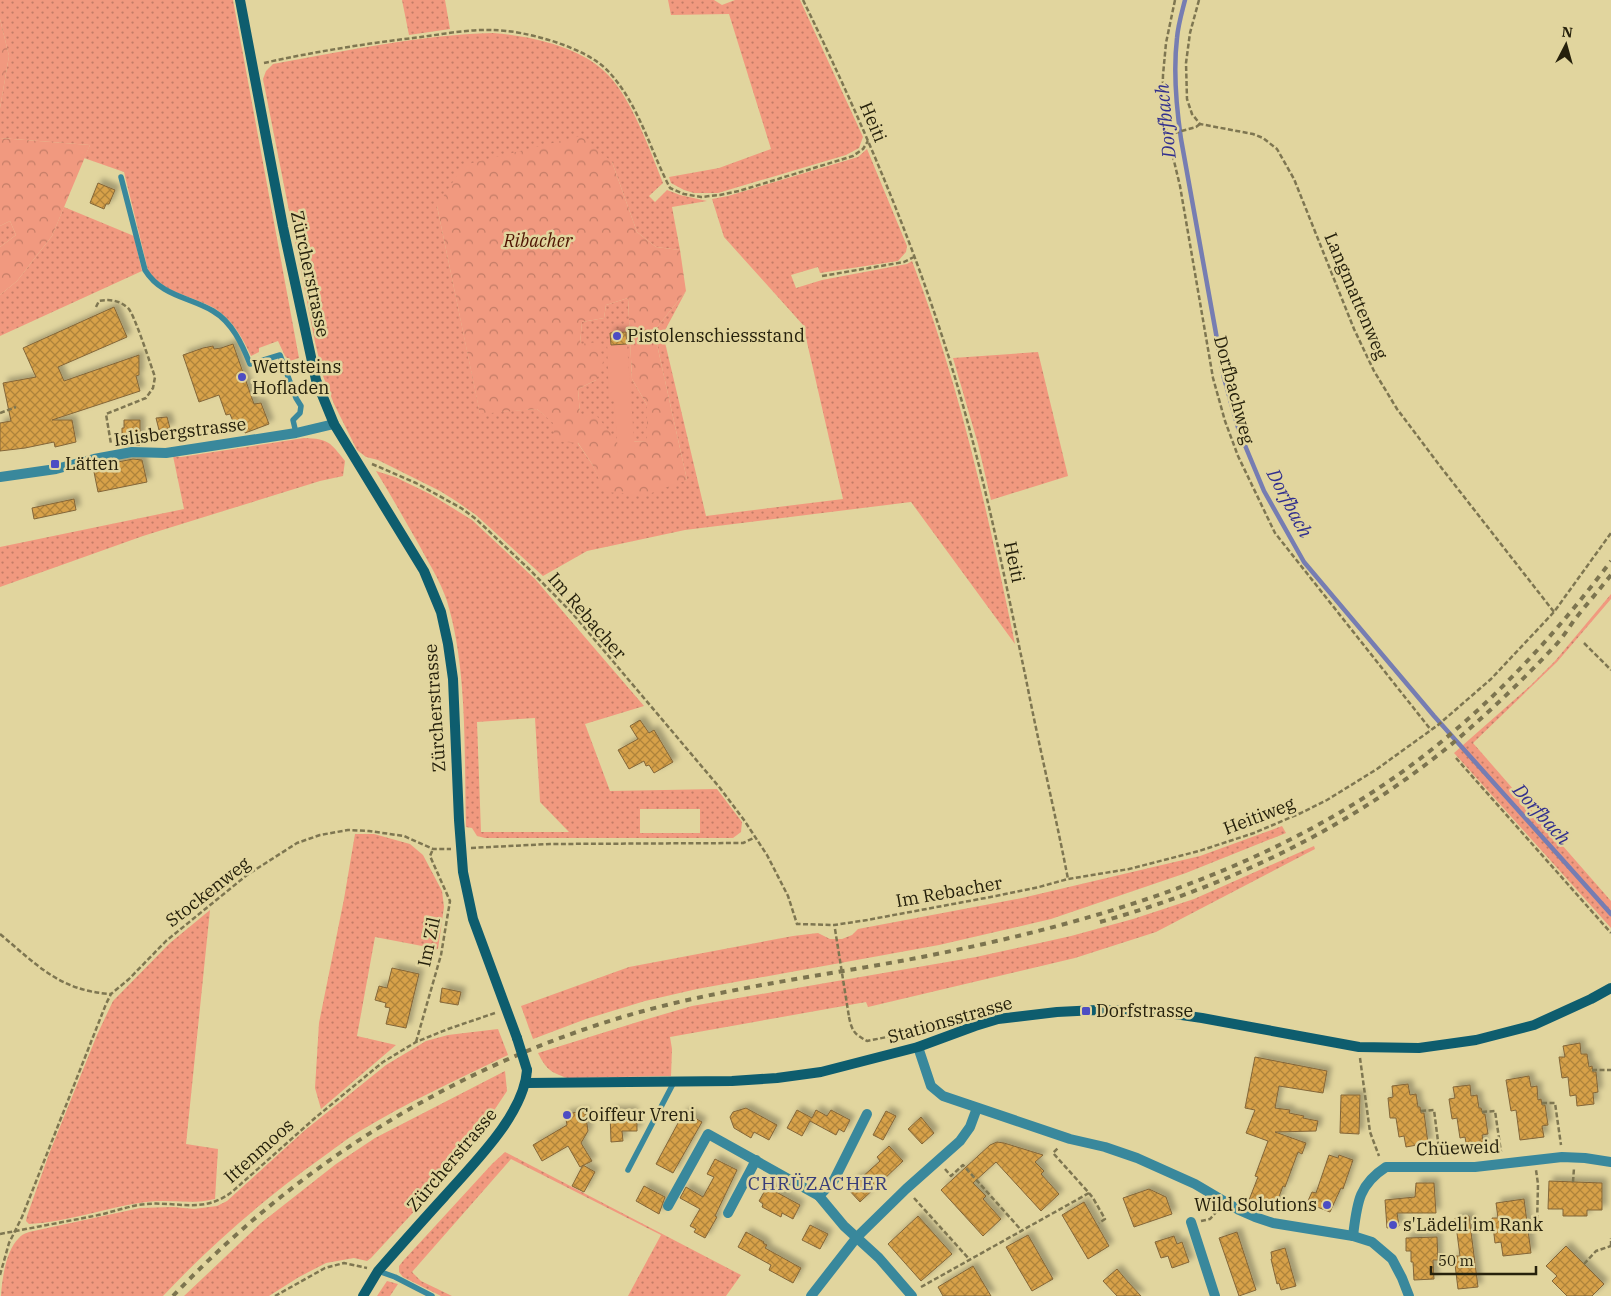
<svg xmlns="http://www.w3.org/2000/svg" width="1611" height="1296" font-family="'IBM Plex Serif',serif">
	<style>
		.grass { fill: url(#grass-dots); fill-rule: evenodd }
		.forest { fill: url(#forest-crowns); fill-rule: evenodd }
		.pitch { fill: #f1997f }
		.lines { fill: none; stroke-linecap: round; stroke-linejoin: round }
		.stream { stroke: #767db2; stroke-width: 4.5 }
		.building { fill: url(#building-cross-hatch); stroke: #836639; filter: url(#shadow) }
		.path { stroke: #7e7651; stroke-width: 2.5; stroke-dasharray: 5 2.5; stroke-linecap: butt }
		.service { stroke: #39889c; stroke-width: 5.5 }
		.minor { stroke: #39889c; stroke-width: 10 }
		.tertiary { stroke: #39889c; stroke-width: 10 }
		.secondary { stroke: #0e5d6e; stroke-width: 10 }
		.rail { stroke: #7c744f; stroke-width: 4; stroke-dasharray: 6 6; stroke-linecap: butt }
		.path-bridge { stroke: #7e7651; stroke-width: 2.5; stroke-dasharray: 5 2.5; stroke-linecap: butt }
		.secondary-bridge { stroke: #0e5d6e; stroke-width: 10 }
		.poi-dot { fill: #4c4dc3; stroke: #e1d59e; stroke-width: 2 }
		.labels { text-anchor: middle; stroke-width: 5; stroke-linejoin: round; paint-order: stroke }
		.street-label { font-size: 18px; fill: #26210c; stroke: #e1d59e }
		.park-label { font-size: 18px; font-style: italic; fill: #4f1503; stroke: #e1d59e }
		.poi-label { font-size: 18px; fill: #26210c; stroke: #e1d59e; text-anchor: start }
		.water-label { font-size: 19px; font-style: italic; fill: #312f8e; stroke: #e1d59e }
		.neighbourhood-label { font-size: 19px; letter-spacing: 1px; fill: #383d79; stroke: #e1d59e }
	</style>
	<defs>
		<pattern id="grass-dots" width="8" height="8" patternUnits="userSpaceOnUse" patternTransform="scale(1.25)"><rect width="8" height="8" fill="#f1997f"/><path d="M2 2h.1M6 6h.1" fill="none" stroke="#c37c66" stroke-width="1.8" stroke-linecap="round"/></pattern>
		<pattern id="forest-crowns" width="20" height="18" patternUnits="userSpaceOnUse" patternTransform="scale(1.25)"><rect width="20" height="18" fill="#f1997f"/><path d="M2 6a3 3 0 1 1 6 0M12 15a3 3 0 1 1 6 0" fill="none" stroke="#c37c66"/></pattern>
		<pattern id="building-cross-hatch" width="8" height="8" patternUnits="userSpaceOnUse" patternTransform="scale(1.25)"><rect width="8" height="8" fill="#d7a149"/><path d="M0 0l8 8M0 8l8-8" fill="none" stroke="#ae833b"/></pattern>
		<filter id="shadow"><feDropShadow dx="4.5" dy="-4.5" stdDeviation="2.5" flood-color="#0004"/></filter>
	</defs>
	<rect width="100%" height="100%" fill="#e1d59e"/>
	<!-- grass -->
	<g class="grass">
		<path d="M0,0H233L299,358L290,361L285,356L278,341L259,348V352L251,356C243,338 231,318 214,308C190,295 163,293 148,270L124,172L84,158L90,145L0,138V108L9,56L0,19Z"/>
		<polygon points="402,0 445,0 450,29 409,35"/>
		<polygon points="668,0 714,0 722,5 735,0 800,0 863,137 859,148 846,155 718,193 694,193 684,190 671,183 669,177 719,168 771,149 729,14 671,15"/>
		<path d="M493,33C529,36 577,46 604,71C630,94 650,150 663,183L649,196L655,202L667,190L680,195L707,201L672,207L680,250L656,247L637,232L612,162L437,206L480,413L537,409L577,442L592,464L606,492L687,480L654,331L686,291L663,334L706,516L843,499L803,325L724,237L712,199L728,196L858,157L867,149L907,246L906,252L898,261L820,273L818,267L791,275L796,288L822,280L907,264L912,261C960,385 988,515 1015,644L911,502L685,530L587,551L543,576L476,515L456,501L440,491L378,460L366,457L357,450L334,404L323,376L315,342L263,79L266,71L273,64C345,51 419,35 493,33Z"/>
		<polygon points="64,207 134,236 142,271 0,336 0,295 17,281 52,236"/>
		<polygon points="10,221 16,235 0,247 0,226"/>
		<polygon points="628,298 632,379 647,405 647,441 618,442 580,414 578,389 596,380 580,344 582,322 604,318 606,305"/>
		<polygon points="1038,352 1068,476 991,500 978,444 953,358"/>
		<path d="M304,438C329,439 330,442 345,461L343,476L320,481L143,536L0,587V547L184,509L173,456L181,457Z"/>
		<path d="M376,471L395,477L430,494L472,520L535,579L644,706L585,724L610,791L717,789L742,822L741,832L733,838H485L477,836L472,828L466,827C464,755 468,670 447,601C440,580 428,562 418,543C404,519 391,495 376,471ZM535,718L540,802L569,832H481L477,722ZM640,809H700V833H640Z"/>
		<polygon points="1611,594 1611,599 1557,662 1473,743 1611,901 1611,928 1454,753 1531,685 1555,661"/>
		<polygon points="1282,826 1286,833 1186,873 1051,919 939,945 697,989 645,1001 586,1019 533,1039 521,1006 629,967 793,936 818,933 830,939 842,939 852,935 858,929 1022,898 1200,856"/>
		<polygon points="355,834 374,834 410,844 423,855 442,891 444,907 438,949 375,937 357,1036 396,1045 321,1109 315,1088 319,1023 344,899"/>
		<path d="M1314,846L1315,849L1156,932L1075,958L868,1007L866,1002L670,1037L672,1049L671,1076L567,1078C550,1072 546,1069 538,1053L644,1020L692,1006L976,957L1071,936L1133,919L1194,899Z"/>
		<path d="M210,910L186,1144L218,1149L215,1199C192,1205 169,1199 146,1202C107,1207 68,1222 29,1224L26,1221L27,1216L49,1154L97,1035L113,1001L170,943Z"/>
		<path d="M498,1029L508,1055C458,1079 408,1102 360,1131C346,1139 333,1150 320,1159C264,1199 211,1245 163,1296H1C2,1279 6,1250 19,1238C21,1235 26,1233 29,1232L140,1208L173,1207L194,1209L217,1206L227,1201L304,1131L386,1065L426,1041L448,1035Z"/>
		<polygon points="505,1071 507,1091 459,1163 371,1258 367,1261 354,1258 326,1263 299,1277 269,1296 184,1296 261,1223 336,1164 375,1138"/>
		<polygon points="505,1152 741,1275 726,1296 628,1296 661,1235 511,1159 412,1272 421,1281 452,1296 441,1296 403,1277 399,1272 399,1266 403,1261 492,1164"/>
		<polygon points="387,1281 398,1284 390,1296 377,1296"/>
	</g>
	<!-- forest -->
	<g class="forest">
		<polygon points="0,19 9,56 0,108"/>
		<path d="M581,136L612,162L637,232L656,247L680,250L686,291L654,331L687,480L646,495L605,492L592,464L578,443L555,441L553,423L537,409L480,414L437,206L464,165ZM628,298L632,379L647,405V441L618,442L596,415L580,414L578,389L596,380L603,362L599,342L580,344L582,322L604,318L606,305Z"/>
		<polygon points="0,138 90,145 52,236 17,281 0,295 0,247 16,235 10,221 0,226"/>
	</g>
	<!-- pitch -->
	<polygon class="pitch" points="607,339 611,339 611,345 627,344 635,453 618,453 614,400 609,399"/>
	<g class="lines">
		<!-- stream -->
		<path class="stream" d="M1185,0C1182,12 1178,25 1177,38C1173,72 1176,105 1181,139L1224,378L1239,431L1264,491L1304,562L1434,716L1611,914"/>
	</g>
	<!-- building -->
	<g class="building">
		<polygon points="98,183 115,190 109,204 106,204 104,209 90,203"/>
		<polygon points="114,307 127,337 58,367 64,381 139,355 139,375 136,376 140,391 52,420 72,420 76,442 55,447 54,442 25,448 0,451 0,423 11,421 3,383 36,377 23,348"/>
		<polygon points="626,332 627,344 611,345 610,333"/>
		<polygon points="233,344 254,404 261,403 269,424 245,433 240,422 234,424 230,414 226,415 219,395 199,402 183,355 203,348 213,346 214,349 221,348"/>
		<polygon points="167,417 170,428 159,430 156,418"/>
		<polygon points="124,420 140,420 140,445 124,446 124,441 122,441 122,428 124,428"/>
		<polygon points="133,459 142,460 147,482 98,492 93,467"/>
		<polygon points="74,499 76,510 34,519 32,508"/>
		<polygon points="640,720 649,733 654,730 673,762 654,773 649,765 646,766 644,761 629,769 618,750 638,739 630,726"/>
		<polygon points="392,968 419,974 406,1028 386,1024 390,1008 385,1007 386,1003 375,1000 379,986 387,988"/>
		<polygon points="442,988 461,992 458,1005 440,1002"/>
		<polygon points="1580,1043 1581,1054 1587,1054 1589,1067 1592,1066 1593,1072 1596,1072 1598,1092 1593,1093 1594,1104 1577,1106 1576,1095 1570,1096 1568,1077 1562,1078 1559,1057 1565,1057 1563,1046"/>
		<polygon points="1255,1057 1327,1071 1323,1093 1279,1086 1275,1108 1290,1110 1289,1113 1304,1116 1303,1118 1318,1121 1316,1131 1275,1132 1306,1143 1302,1154 1298,1152 1285,1187 1283,1186 1274,1210 1249,1200 1258,1177 1255,1176 1268,1141 1246,1133 1255,1110 1245,1108"/>
		<polygon points="1529,1076 1531,1087 1537,1086 1538,1100 1541,1099 1542,1105 1545,1105 1548,1125 1542,1126 1544,1137 1520,1140 1516,1110 1511,1111 1506,1080"/>
		<polygon points="1408,1084 1410,1095 1416,1094 1418,1107 1420,1107 1421,1113 1424,1113 1428,1143 1406,1147 1404,1136 1399,1137 1396,1118 1390,1118 1388,1098 1393,1097 1392,1086"/>
		<polygon points="1470,1085 1471,1096 1477,1095 1479,1108 1481,1108 1483,1114 1485,1114 1488,1134 1482,1135 1484,1145 1467,1148 1465,1137 1460,1138 1457,1118 1452,1119 1449,1099 1455,1098 1453,1087"/>
		<polygon points="1341,1095 1360,1095 1359,1134 1340,1133"/>
		<polygon points="746,1108 777,1125 769,1140 754,1132 751,1138 734,1128 730,1117 733,1112"/>
		<polygon points="797,1110 812,1118 816,1110 827,1116 831,1110 850,1120 844,1132 839,1129 836,1135 810,1121 802,1136 787,1128"/>
		<polygon points="585,1111 588,1131 581,1143 592,1161 580,1167 568,1146 542,1161 533,1145 567,1125 565,1114"/>
		<polygon points="610,1111 633,1111 633,1119 637,1119 637,1131 622,1131 623,1141 611,1142"/>
		<polygon points="886,1111 896,1116 883,1140 873,1135"/>
		<polygon points="684,1112 702,1122 673,1173 656,1164"/>
		<polygon points="921,1117 934,1133 922,1144 908,1129"/>
		<polygon points="997,1142 1004,1143 1043,1155 1035,1162 1044,1171 1041,1174 1059,1194 1041,1211 996,1162 973,1183 986,1196 983,1199 1001,1219 983,1236 941,1190 990,1145"/>
		<polygon points="889,1146 903,1161 860,1202 846,1187 859,1176 861,1178 880,1161 877,1157"/>
		<polygon points="1329,1155 1338,1158 1339,1155 1353,1160 1343,1189 1341,1188 1330,1212 1307,1203 1312,1192 1316,1193"/>
		<polygon points="715,1159 737,1170 715,1216 717,1217 705,1238 694,1232 696,1229 690,1226 700,1209 680,1198 686,1187 703,1197 714,1177 707,1174"/>
		<polygon points="583,1165 595,1172 584,1192 572,1186"/>
		<polygon points="1549,1181 1602,1183 1602,1210 1587,1210 1587,1216 1563,1216 1563,1209 1548,1209"/>
		<polygon points="1416,1183 1434,1183 1436,1213 1397,1213 1399,1226 1387,1228 1385,1200 1415,1197"/>
		<polygon points="644,1186 665,1197 659,1214 636,1201"/>
		<polygon points="767,1187 800,1205 793,1219 782,1213 781,1217 762,1207 763,1204 759,1201"/>
		<polygon points="1149,1189 1166,1197 1172,1214 1134,1227 1123,1198"/>
		<polygon points="1524,1199 1531,1253 1503,1256 1501,1242 1495,1243 1492,1218 1498,1218 1496,1203"/>
		<polygon points="1084,1202 1109,1246 1088,1259 1062,1215"/>
		<polygon points="918,1216 952,1254 921,1281 888,1244"/>
		<polygon points="1469,1216 1478,1287 1458,1289 1454,1256 1460,1256 1455,1218"/>
		<polygon points="810,1225 828,1234 820,1249 802,1240"/>
		<polygon points="746,1232 764,1242 763,1243 767,1245 765,1248 801,1268 793,1283 769,1270 771,1265 738,1247"/>
		<polygon points="1237,1232 1256,1290 1239,1296 1219,1238"/>
		<polygon points="1028,1235 1053,1279 1032,1291 1006,1247"/>
		<polygon points="1174,1236 1177,1244 1182,1242 1189,1262 1172,1268 1168,1256 1161,1258 1155,1242"/>
		<polygon points="1437,1237 1438,1260 1433,1260 1434,1279 1414,1280 1413,1262 1411,1262 1411,1251 1406,1251 1406,1238"/>
		<polygon points="1566,1246 1604,1284 1592,1296 1567,1296 1552,1281 1557,1276 1546,1266"/>
		<polygon points="1285,1248 1296,1286 1281,1290 1279,1283 1277,1284 1271,1259 1272,1259 1271,1252"/>
		<polygon points="973,1266 991,1296 943,1296 938,1287"/>
		<polygon points="1117,1269 1128,1282 1141,1296 1117,1296 1103,1281"/>
	</g>
	<g class="lines">
		<!-- path -->
		<g class="path">
			<path d="M803,0C867,131 925,268 964,409C989,498 1007,589 1026,679C1039,746 1055,812 1068,879"/>
			<polyline points="1175,0 1166,43 1163,75 1162,111 1180,186 1213,378 1225,421 1238,456 1275,533 1431,730"/>
			<polyline points="1199,0 1190,33 1186,63 1187,99 1192,114 1200,124 1253,134 1263,138 1277,149 1294,179 1354,329 1374,371 1397,409 1440,466 1554,612"/>
			<path d="M264,63C313,52 363,44 413,38C439,35 466,29 492,30C524,30 586,47 608,71C639,104 650,150 670,188L684,194L701,197L720,195L739,191L853,156L863,149L868,141"/>
			<polyline points="1167,135 1196,127 1200,124"/>
			<polyline points="822,276 904,262 914,257"/>
			<path d="M96,307L99,301C110,299 119,300 128,308C134,313 151,366 155,377L153,388L146,398L106,414L111,444"/>
			<polyline points="0,413 16,407"/>
			<polyline points="372,464 416,483 461,508 476,519 529,569 573,614 720,788 744,820 767,855 788,896 797,924 834,925 867,920 996,896 1039,887 1068,879 1129,869 1199,851 1254,833 1301,813 1327,800 1377,769 1438,725 1491,679 1554,612 1611,533"/>
			<polyline points="1584,643 1611,670"/>
			<polyline points="1456,758 1611,933"/>
			<polyline points="471,848 550,844 743,843 756,837"/>
			<path d="M0,934C37,965 60,991 111,994"/>
			<path d="M849,1017C852,1031 854,1034 867,1041L907,1033L914,1037"/>
			<polyline points="416,1042 441,955 450,901 430,856 433,849"/>
			<polyline points="1360,1058 1370,1132 1379,1156"/>
			<polyline points="1592,1070 1611,1070"/>
			<polyline points="1542,1103 1555,1103 1561,1145"/>
			<polyline points="1421,1111 1434,1110 1440,1157"/>
			<polyline points="1482,1112 1495,1111 1501,1152"/>
			<polyline points="945,1169 951,1176 963,1165 1022,1231"/>
			<polyline points="1573,1182 1574,1168"/>
			<polyline points="1089,1193 1093,1198 1105,1219 1099,1223"/>
			<polyline points="914,1198 970,1260"/>
			<polyline points="1201,1221 1210,1219 1218,1210"/>
			<polyline points="1527,1226 1537,1225 1538,1184 1536,1170"/>
			<path d="M0,1234C31,1228 63,1222 94,1216C109,1213 123,1208 138,1205C174,1199 202,1216 233,1191L315,1118L383,1062L416,1042L448,1029L495,1013"/>
			<polyline points="1611,1246 1611,1238"/>
			<polyline points="1584,1264 1596,1251 1611,1246"/>
			<polyline points="0,1275 9,1243 22,1217 106,1004 111,994 129,979 166,941 247,875 297,843 320,835 348,830 369,831 404,836 433,849 451,849"/>
			<polyline points="921,1287 1089,1193 1053,1153 1059,1147"/>
			<polyline points="275,1296 325,1268 344,1263 367,1268"/>
		</g>
		<!-- service -->
		<g class="service">
			<path d="M121,177L145,270C161,296 189,297 213,311C232,322 242,344 250,364L280,355L296,398L301,406L300,413L293,420L296,433"/>
			<polyline points="628,1170 674,1082"/>
			<polyline points="378,1271 395,1277 432,1296"/>
		</g>
		<!-- minor -->
		<g class="minor">
			<polyline points="819,1196 834,1180 867,1114"/>
			<polyline points="668,1206 708,1134 819,1196 844,1226 879,1258 912,1296"/>
			<polyline points="728,1213 756,1160"/>
			<polyline points="1191,1222 1215,1296"/>
			<path d="M1353,1236C1357,1204 1358,1185 1386,1167H1475L1562,1157L1585,1158L1611,1162"/>
			<polyline points="811,1296 857,1237 906,1189 960,1141 970,1127 977,1108"/>
		</g>
		<!-- tertiary -->
		<g class="tertiary">
			<polyline points="0,477 56,469 94,459 132,452 166,453 296,433 334,424"/>
			<polyline points="918,1047 931,1086 943,1096 1070,1139 1105,1147 1137,1158 1195,1184 1239,1210 1255,1217 1273,1223 1353,1236 1372,1242 1392,1259 1402,1278 1409,1296"/>
		</g>
		<!-- secondary -->
		<g class="secondary">
			<polyline points="240,0 283,227 316,380 334,424 424,571 441,612 448,644 453,679 459,820 463,872 473,919 517,1038"/>
			<polyline points="526,1083 732,1081 777,1078 821,1072 918,1047 975,1026 998,1019 1057,1012 1097,1010 1154,1011 1202,1018 1359,1047 1419,1048 1476,1040 1534,1025 1591,999 1611,988"/>
			<path d="M363,1296L378,1271C400,1246 422,1221 444,1197C473,1164 524,1115 527,1070"/>
		</g>
		<!-- rail -->
		<g class="rail">
			<path d="M1100,922C1228,886 1350,828 1453,743C1487,714 1521,682 1552,649C1561,640 1568,629 1575,619C1587,604 1599,590 1611,575"/>
			<path d="M173,1296C291,1172 434,1079 597,1025C702,990 813,978 922,957C1114,919 1302,861 1453,732C1513,681 1564,623 1611,561"/>
		</g>
		<!-- path-bridge -->
		<polyline class="path-bridge" points="835,929 849,1017"/>
		<!-- secondary-bridge -->
		<polyline class="secondary-bridge" points="517,1038 527,1070"/>
	</g>
	<!-- markers -->
	<g class="poi-dot">
		<circle cx="617" cy="336" r="5"/>
		<circle cx="242" cy="377" r="5"/>
		<rect x="50" y="459" width="10" height="10" rx="2.5"/>
		<rect x="1081" y="1006" width="10" height="10" rx="2.5"/>
		<circle cx="567" cy="1115" r="5"/>
		<circle cx="1327" cy="1205" r="5"/>
		<circle cx="1393" cy="1225" r="5"/>
	</g>
	<g class="labels">
		<!-- street labels -->
		<g class="street-label">
			<text transform="translate(873 122) rotate(67)" y="6">Heiti</text>
			<text transform="translate(310 274) rotate(78)" y="6">Zürcherstrasse</text>
			<text transform="translate(1356 296) rotate(67)" y="6">Langmattenweg</text>
			<text transform="translate(1234 390) rotate(75)" y="6">Dorfbachweg</text>
			<text transform="translate(180 432) rotate(-7)" y="6">Islisbergstrasse</text>
			<text transform="translate(1014 562) rotate(78)" y="6">Heiti</text>
			<text transform="translate(587 616) rotate(49)" y="6">Im Rebacher</text>
			<text transform="translate(435 708) rotate(-94)" y="6">Zürcherstrasse</text>
			<text transform="translate(1259 816) rotate(-21)" y="6">Heitiweg</text>
			<text transform="translate(208 892) rotate(-38)" y="6">Stockenweg</text>
			<text transform="translate(949 892) rotate(-10)" y="6">Im Rebacher</text>
			<text transform="translate(429 942) rotate(-78)" y="6">Im Zil</text>
			<text transform="translate(950 1020) rotate(-16)" y="6">Stationsstrasse</text>
			<text transform="translate(1458 1148) rotate(-2)" y="6">Chüeweid</text>
			<text transform="translate(259 1151) rotate(-42)" y="6">Ittenmoos</text>
			<text transform="translate(452 1160) rotate(-50)" y="6">Zürcherstrasse</text>
		</g>
		<!-- park labels -->
		<g class="park-label">
			<text x="538" y="247">Ribacher</text>
		</g>
		<!-- poi labels -->
		<g class="poi-label">
			<text x="627" y="342">Pistolenschiessstand</text>
			<text x="252" y="373">Wettsteins<tspan x="252" dy="21">Hofladen</tspan></text>
			<text x="65" y="470">Lätten</text>
			<text x="1096" y="1017">Dorfstrasse</text>
			<text x="577" y="1121">Coiffeur Vreni</text>
			<text x="1317" y="1211" text-anchor="end">Wild Solutions</text>
			<text x="1403" y="1231">s'Lädeli im Rank</text>
		</g>
		<!-- water labels -->
		<g class="water-label">
			<text transform="translate(1165 121) rotate(-96)" y="7">Dorfbach</text>
			<text transform="translate(1290 503) rotate(62)" y="7">Dorfbach</text>
			<text transform="translate(1542 814) rotate(48)" y="7">Dorfbach</text>
		</g>
		<!-- neighbourhood labels -->
		<g class="neighbourhood-label">
			<text x="818" y="1190">CHRÜZACHER</text>
		</g>
	</g>
	<!-- north arrow -->
	<g transform="translate(1566 45) rotate(6)" stroke="#e1d59e" stroke-width="4" paint-order="stroke">
	<path d="M0-4L9 19L0 12L-9 19Z" fill="#26210c"/>
	<text y="-8" font-size="14" font-weight="bold" text-anchor="middle" fill="#26210c">N</text>
	</g>
	<!-- scale -->
	<path d="M1431 1266v8h105v-8" fill="none" stroke="#26210c" stroke-width="2.5"/>
	<text x="1438" y="1266" font-size="15" fill="#26210c" stroke="#e1d59e" stroke-width="4" paint-order="stroke">50 m</text>
</svg>
